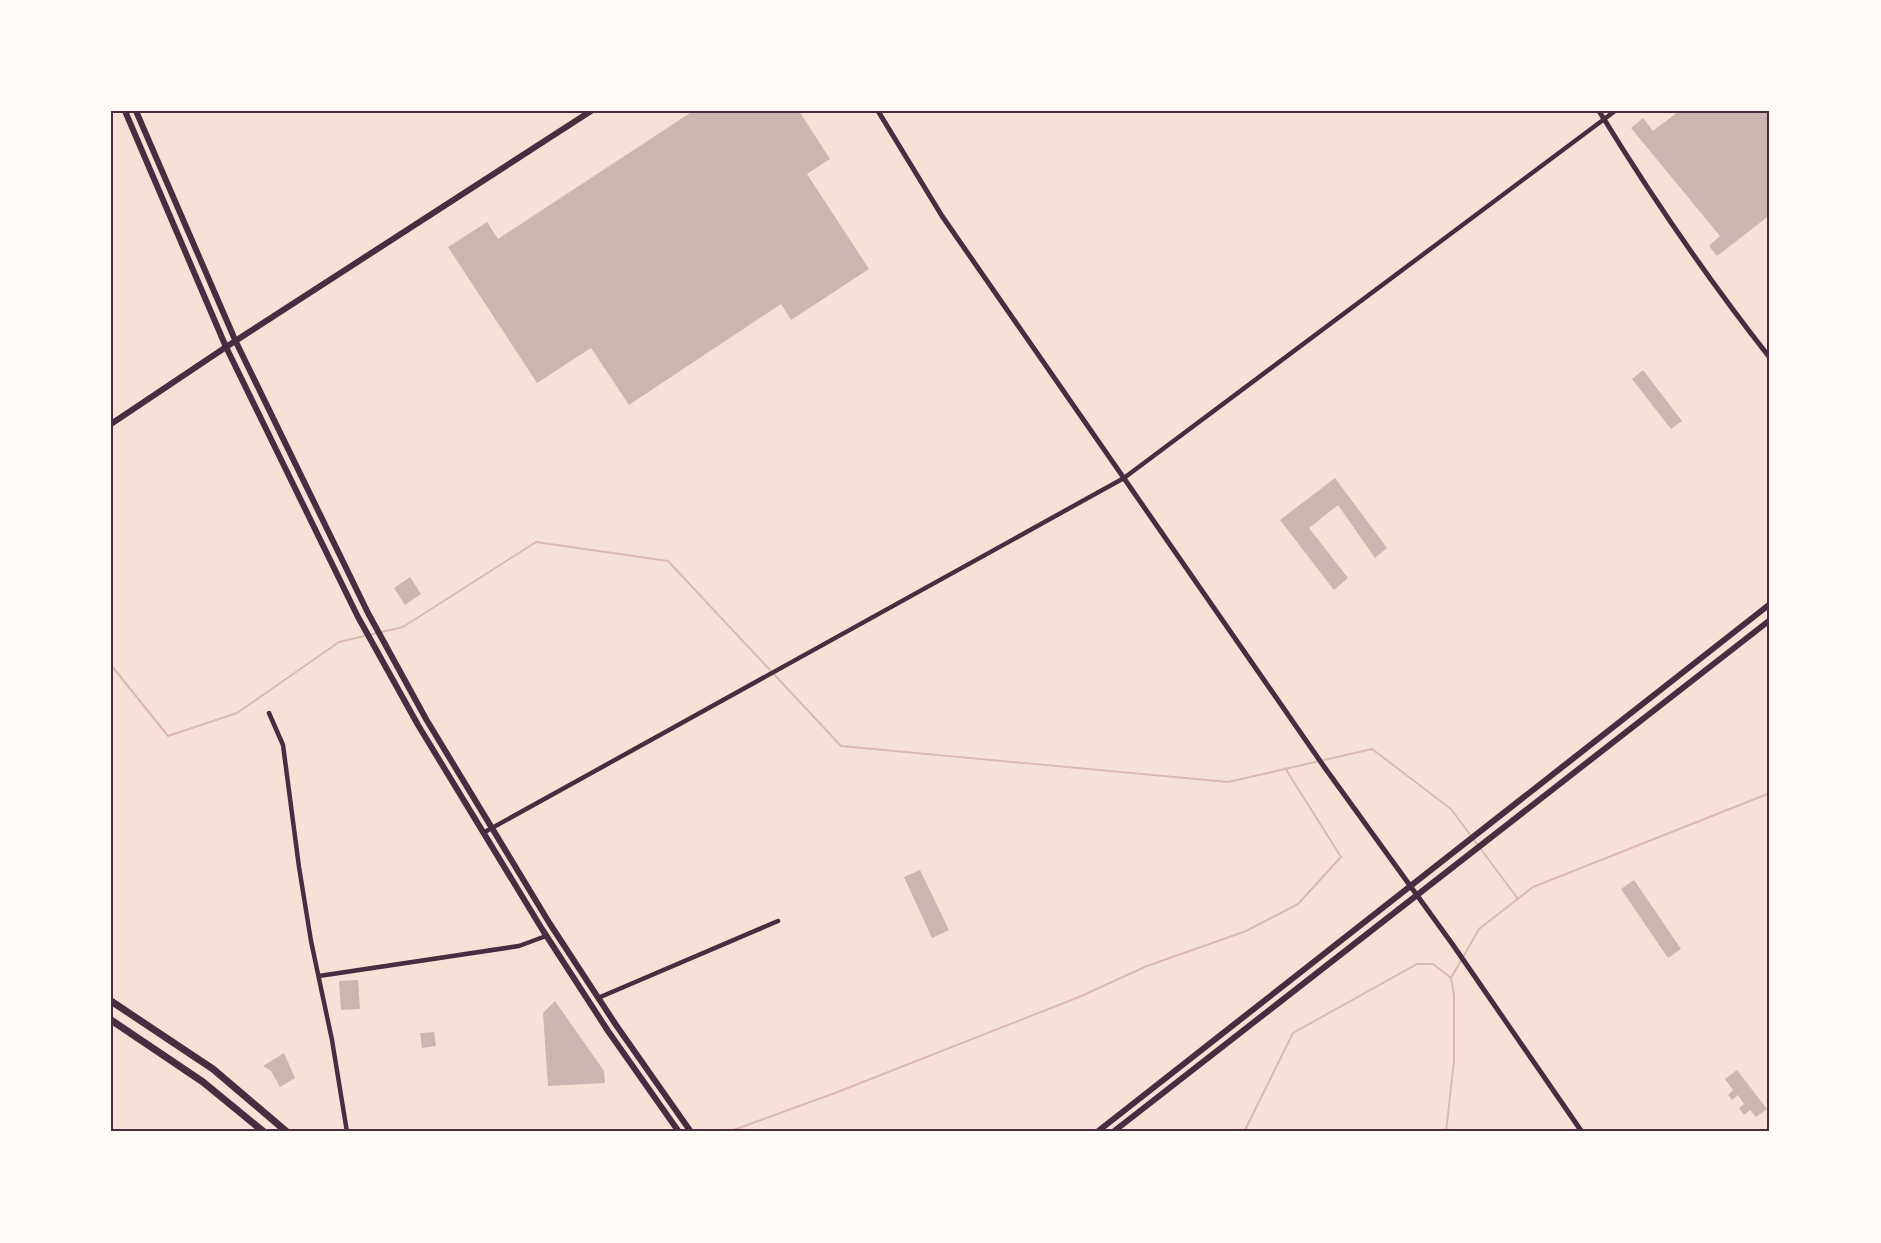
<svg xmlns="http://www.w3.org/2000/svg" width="1881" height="1243" font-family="Raleway,sans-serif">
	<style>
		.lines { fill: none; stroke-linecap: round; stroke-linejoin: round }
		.stream { stroke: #dcb8b0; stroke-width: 2 }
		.building { fill: #ccb4b1 }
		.minor { stroke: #4a2c40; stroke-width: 4.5 }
		.tertiary { stroke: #4a2c40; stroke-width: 5 }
		.secondary { stroke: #4a2c40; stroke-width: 6 }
		.primary { stroke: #4a2c40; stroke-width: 7 }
		.neatline { fill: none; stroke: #4a2c40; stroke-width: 2 }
	</style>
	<rect width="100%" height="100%" fill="#f7e1d7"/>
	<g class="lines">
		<!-- stream -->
		<g class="stream">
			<polyline points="111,665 168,736 237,713 339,642 403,627 536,542 668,561 841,746 1228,782 1372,749 1451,809 1518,899"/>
			<polyline points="728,1132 835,1093 1079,997 1147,966 1246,931 1298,904 1341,857 1285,768"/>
			<polyline points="1244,1132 1293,1033 1417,964 1433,964 1451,978 1479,929 1533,887 1770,793"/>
			<polyline points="1446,1132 1454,1061 1454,995 1451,978"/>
		</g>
	</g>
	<!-- building -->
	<g class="building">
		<polygon points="693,111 799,111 830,159 807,174 869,269 791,320 781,304 629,405 591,348 537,383 448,247 487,222 498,239"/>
		<polygon points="1679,111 1770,111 1770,215 1717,256 1709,246 1720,236 1631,128 1643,118 1653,131"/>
		<polygon points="1643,370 1682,421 1671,429 1632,379"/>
		<polygon points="1335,478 1387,548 1375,558 1338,505 1309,528 1348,578 1334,590 1280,520"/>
		<polygon points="410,577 421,594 405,605 394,588"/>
		<polygon points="920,870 949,930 932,938 904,877"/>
		<polygon points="1634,880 1681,949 1668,958 1621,889"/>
		<polygon points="358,980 360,1009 341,1010 339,981"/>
		<polygon points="555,1001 604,1071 605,1083 548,1086 543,1013"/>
		<polygon points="434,1032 436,1046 422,1048 420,1033"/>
		<polygon points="284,1053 295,1078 280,1087 271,1071 263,1066"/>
		<polygon points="1737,1070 1767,1109 1756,1117 1750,1110 1744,1115 1739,1108 1744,1104 1738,1095 1732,1100 1728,1095 1733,1090 1725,1079"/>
	</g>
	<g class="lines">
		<!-- minor -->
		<g class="minor">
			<polyline points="269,713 283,745 299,867 311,941 332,1040 347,1132"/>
			<polyline points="483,833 1124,478 1615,111"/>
			<polyline points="319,976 519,946 546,936"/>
			<polyline points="598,998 778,921"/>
		</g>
		<!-- tertiary -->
		<g class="tertiary">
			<polyline points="878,111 942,216 1325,768 1453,945 1582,1132"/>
			<path d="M1599,111C1651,196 1708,279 1770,358"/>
		</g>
		<!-- secondary -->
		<g class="secondary">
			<polyline points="125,111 226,347 358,617 418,725 542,929 608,1031 679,1132"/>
			<polyline points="136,111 236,342 368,613 426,719 550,924 616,1025 691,1132"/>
			<polyline points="111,424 226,347 591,111"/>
			<polyline points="1097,1132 1770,604"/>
			<polyline points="1113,1132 1770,620"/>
		</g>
		<!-- primary -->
		<g class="primary">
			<polyline points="111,1001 213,1069 287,1132"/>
			<polyline points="111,1020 203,1082 264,1132"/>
		</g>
	</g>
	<!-- border -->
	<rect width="1881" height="1243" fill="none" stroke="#fffaf5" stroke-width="225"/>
	<rect x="112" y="112" width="1656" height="1018" class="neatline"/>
</svg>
